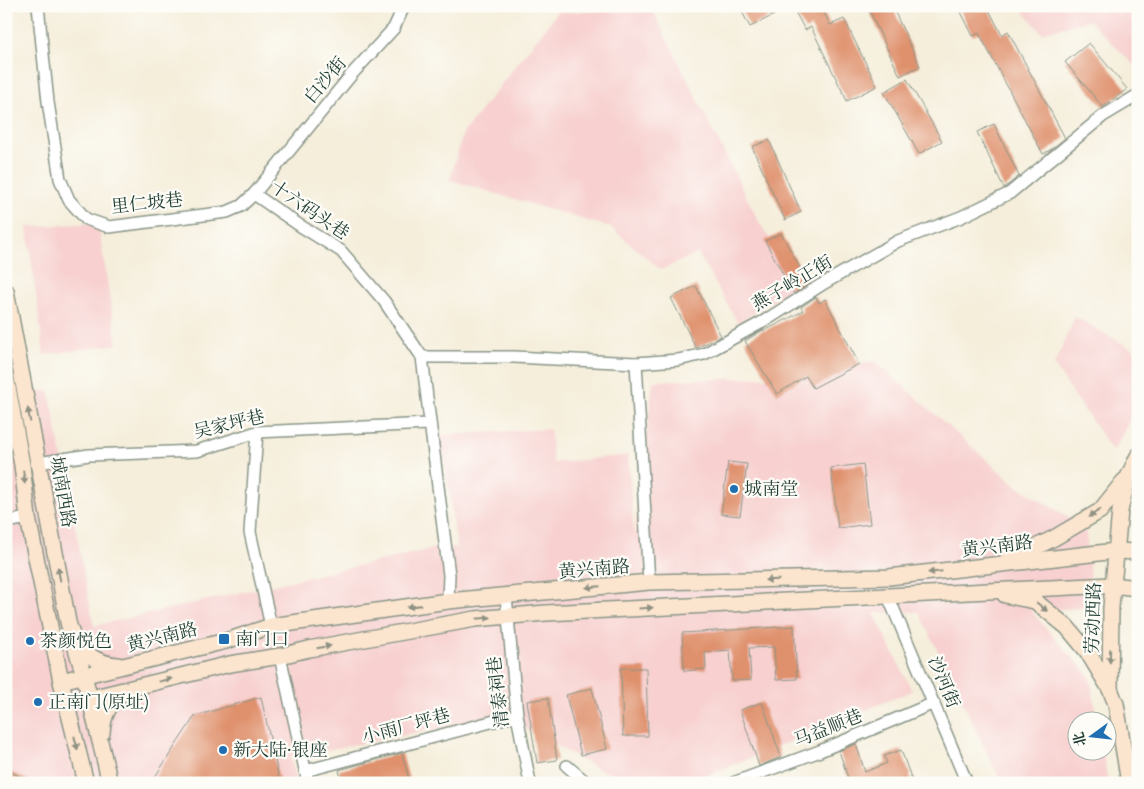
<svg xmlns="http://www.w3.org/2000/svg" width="1144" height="789" font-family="Cardo,'Noto Serif SC',serif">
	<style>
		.built { fill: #f7d0cf }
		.building { fill: #df906c }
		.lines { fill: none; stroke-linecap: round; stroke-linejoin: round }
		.street-casing { stroke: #8a9688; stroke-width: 14 }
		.secondary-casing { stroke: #8a9688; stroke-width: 18 }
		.street { stroke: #fff; stroke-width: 11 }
		.secondary { stroke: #fce5cf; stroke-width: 15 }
		.oneway { fill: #8e9182 }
		.poi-dot { fill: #1f6fb2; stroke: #fdfcf7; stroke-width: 2 }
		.labels { text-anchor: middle; stroke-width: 4.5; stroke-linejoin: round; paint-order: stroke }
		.street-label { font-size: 18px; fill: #1f3d34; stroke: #fdfcf7 }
		.poi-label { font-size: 18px; fill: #1f3d34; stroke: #fdfcf7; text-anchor: start }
	</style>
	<rect width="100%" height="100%" fill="#fdfcf7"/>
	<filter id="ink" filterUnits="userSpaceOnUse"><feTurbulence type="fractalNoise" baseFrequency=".02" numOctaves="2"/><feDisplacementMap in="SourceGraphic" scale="10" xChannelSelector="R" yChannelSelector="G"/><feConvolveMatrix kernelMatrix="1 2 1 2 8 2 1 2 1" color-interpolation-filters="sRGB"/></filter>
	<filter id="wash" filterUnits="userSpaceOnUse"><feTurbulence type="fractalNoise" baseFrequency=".0096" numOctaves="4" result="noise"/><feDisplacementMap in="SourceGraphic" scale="20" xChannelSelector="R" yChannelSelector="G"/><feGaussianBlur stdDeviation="1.12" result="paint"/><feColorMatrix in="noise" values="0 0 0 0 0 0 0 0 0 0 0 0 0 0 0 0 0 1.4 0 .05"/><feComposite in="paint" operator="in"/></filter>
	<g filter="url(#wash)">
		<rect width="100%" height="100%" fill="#f5eedb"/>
		<!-- built -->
		<g class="built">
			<polygon points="1019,6 1138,6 1138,69 1089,20 1042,33"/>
			<polygon points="653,11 760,224 800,284 738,323 698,253 661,270 612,228 450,180 463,133 558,12"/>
			<polygon points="98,223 117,344 44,355 27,227"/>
			<polygon points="1075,317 1138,352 1138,404 1113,452 1054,365"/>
			<polygon points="875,361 1015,485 1086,528 1092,608 1030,610 1090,677 1098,721 1076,722 1076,752 1103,752 1108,783 1002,783 919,612 874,613 912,691 689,783 646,783 600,770 503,716 290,757 298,783 6,783 6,399 49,390 94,626 436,548 457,547 440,435 550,429 553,463 628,455 634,537 653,381 782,377"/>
		</g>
		<g id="blocks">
			<!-- building -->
			<g class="building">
				<polygon points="739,6 770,6 774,15 750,27"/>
				<polygon points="792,6 821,6 830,25 844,19 877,86 847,101 811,27 805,30"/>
				<polygon points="867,6 892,6 920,66 900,76"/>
				<polygon points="958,6 987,6 1002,35 1008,31 1065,138 1050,150 1043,154 979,33 973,36"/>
				<polygon points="1089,43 1127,89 1103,107 1065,62"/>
				<polygon points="907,79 942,141 919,154 884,92"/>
				<polygon points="994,124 1019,176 1004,188 977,132"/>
				<polygon points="769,140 801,212 785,220 752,147"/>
				<polygon points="781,233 809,284 794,294 765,241"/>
				<polygon points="696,286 721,336 696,348 671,298"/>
				<polygon points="816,297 819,303 825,299 859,364 813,388 806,376 777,394 745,341 763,330 764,331 803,311 801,307"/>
				<polygon points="728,462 747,464 740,516 721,514"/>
				<polygon points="863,464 870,524 838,528 831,468"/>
				<polygon points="794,626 797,679 776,680 774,647 749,648 751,680 732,681 730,650 705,652 706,669 684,671 682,633"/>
				<polygon points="621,668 646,668 648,736 623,736"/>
				<polygon points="592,688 607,749 581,755 566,695"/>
				<polygon points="261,697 280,783 151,783 195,716"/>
				<polygon points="548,698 557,760 537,763 527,701"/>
				<polygon points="762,702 781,757 759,766 740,710"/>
				<polygon points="856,744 865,772 887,763 884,756 901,750 913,783 839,783 848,778 839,751"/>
				<polygon points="402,753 410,783 342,783 339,770"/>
				<polygon points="6,770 35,783 6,783"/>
			</g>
		</g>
	</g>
	<g filter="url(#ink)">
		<use href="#blocks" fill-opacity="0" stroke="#8a9688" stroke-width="1"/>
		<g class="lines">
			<!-- street casing -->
			<g class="street-casing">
				<g id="street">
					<polyline points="38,6 48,102 60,179 69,200 86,219 109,227 227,212 241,206 254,194 352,74 394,28 404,6"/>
					<polyline points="254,194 299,225 341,251 384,301 422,357 449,575 448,601"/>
					<polyline points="422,357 514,357 636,363 678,360 704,354 766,320 821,285 898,241 961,217 1010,193 1103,116 1138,95"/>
					<polyline points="636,363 649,582"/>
					<polyline points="257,432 250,532 271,626"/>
					<polyline points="38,463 89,455 197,451 257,432 429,424"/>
					<polyline points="6,522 28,518"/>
					<polyline points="506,596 517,715 530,783"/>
					<polyline points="888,596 967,783"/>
					<polyline points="280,656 308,783"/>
					<polyline points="567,766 587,783"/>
					<polyline points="305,771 517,715"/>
					<polyline points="733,783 820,751 934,703"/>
				</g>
			</g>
			<!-- secondary casing -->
			<g class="secondary-casing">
				<g id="secondary">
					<polyline points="6,291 68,622 84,675 110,783"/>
					<polyline points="6,377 22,465 28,518 61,681 86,783"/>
					<polyline points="1008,558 1026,552 1054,538 1100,511 1124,481"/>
					<polyline points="1005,595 1035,601 1067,627 1087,651 1110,689"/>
					<path d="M76,640C85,655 100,664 118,665"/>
					<polyline points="61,681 226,641 271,626 448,601 649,582 889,577 1116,551 1138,552"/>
					<polyline points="66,704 230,664 280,656 309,649 475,619 546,613 1112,585 1138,588"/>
					<path d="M102,733C103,714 110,701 127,690"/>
					<polyline points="1129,783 1116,704 1110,689 1111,607 1120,511 1128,477 1138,456"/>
				</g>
			</g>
			<!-- street -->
			<use href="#street" class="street"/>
			<!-- secondary -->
			<use href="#secondary" class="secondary"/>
		</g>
		<!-- one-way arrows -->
		<defs><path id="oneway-solid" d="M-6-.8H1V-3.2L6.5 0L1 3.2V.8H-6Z" transform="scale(1.25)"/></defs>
		<g class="oneway">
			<use href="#oneway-solid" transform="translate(29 415) rotate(-100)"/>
			<use href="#oneway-solid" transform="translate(24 477) rotate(83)"/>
			<use href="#oneway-solid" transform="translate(1095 513) rotate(145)"/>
			<use href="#oneway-solid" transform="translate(935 572) rotate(174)"/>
			<use href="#oneway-solid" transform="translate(59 574) rotate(-101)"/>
			<use href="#oneway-solid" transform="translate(772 580) rotate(179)"/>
			<use href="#oneway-solid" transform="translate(593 587) rotate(175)"/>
			<use href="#oneway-solid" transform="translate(414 606) rotate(172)"/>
			<use href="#oneway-solid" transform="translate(1042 607) rotate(39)"/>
			<use href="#oneway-solid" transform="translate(646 608) rotate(-3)"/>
			<use href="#oneway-solid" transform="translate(484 618) rotate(-5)"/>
			<use href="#oneway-solid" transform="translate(324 647) rotate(-10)"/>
			<use href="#oneway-solid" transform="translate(1110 656) rotate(91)"/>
			<use href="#oneway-solid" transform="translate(165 680) rotate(-13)"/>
			<use href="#oneway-solid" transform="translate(76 743) rotate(76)"/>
		</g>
	</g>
	<!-- markers -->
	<g class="poi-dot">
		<circle cx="734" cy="489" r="5"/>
		<rect x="218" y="633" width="12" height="12" rx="2.5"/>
		<circle cx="30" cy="641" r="5"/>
		<circle cx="38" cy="702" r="5"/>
		<circle cx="223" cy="750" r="5"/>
	</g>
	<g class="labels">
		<!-- street labels -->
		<g class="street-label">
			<text transform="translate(325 80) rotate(-50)" y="6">白沙街</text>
			<text transform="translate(147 203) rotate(-6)" y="6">里仁坡巷</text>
			<text transform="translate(310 210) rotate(34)" y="6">十六码头巷</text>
			<text transform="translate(792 283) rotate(-31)" y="6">燕子岭正街</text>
			<text transform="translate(229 424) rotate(-13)" y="6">吴家坪巷</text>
			<text transform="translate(63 492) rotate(80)" y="6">城南西路</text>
			<text transform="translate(997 546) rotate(-7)" y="6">黄兴南路</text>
			<text transform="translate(594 569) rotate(-5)" y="6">黄兴南路</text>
			<text transform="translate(1093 618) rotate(-88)" y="6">劳动西路</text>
			<text transform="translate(162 637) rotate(-14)" y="6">黄兴南路</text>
			<text transform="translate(944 682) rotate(67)" y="6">沙河街</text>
			<text transform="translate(498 692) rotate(-97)" y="6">清泰祠巷</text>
			<text transform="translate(406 726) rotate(-15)" y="6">小雨厂坪巷</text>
			<text transform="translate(828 728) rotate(-22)" y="6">马益顺巷</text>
		</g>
		<!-- poi labels -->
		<g class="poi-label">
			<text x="744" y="495">城南堂</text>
			<text x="235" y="645">南门口</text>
			<text x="40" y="647">茶颜悦色</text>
			<text x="48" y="708">正南门(原址)</text>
			<text x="233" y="756">新大陆·银座</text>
		</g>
	</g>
	<!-- margin -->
	<rect width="1144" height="789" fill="none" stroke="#fdfcf7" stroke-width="25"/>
	<!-- north arrow -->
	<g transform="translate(1092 736) rotate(255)"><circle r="24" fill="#fdfcf7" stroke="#a4b0a9"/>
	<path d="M0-4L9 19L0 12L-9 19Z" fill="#1f6fb2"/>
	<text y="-8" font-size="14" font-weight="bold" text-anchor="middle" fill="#1f3d34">北</text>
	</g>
</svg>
